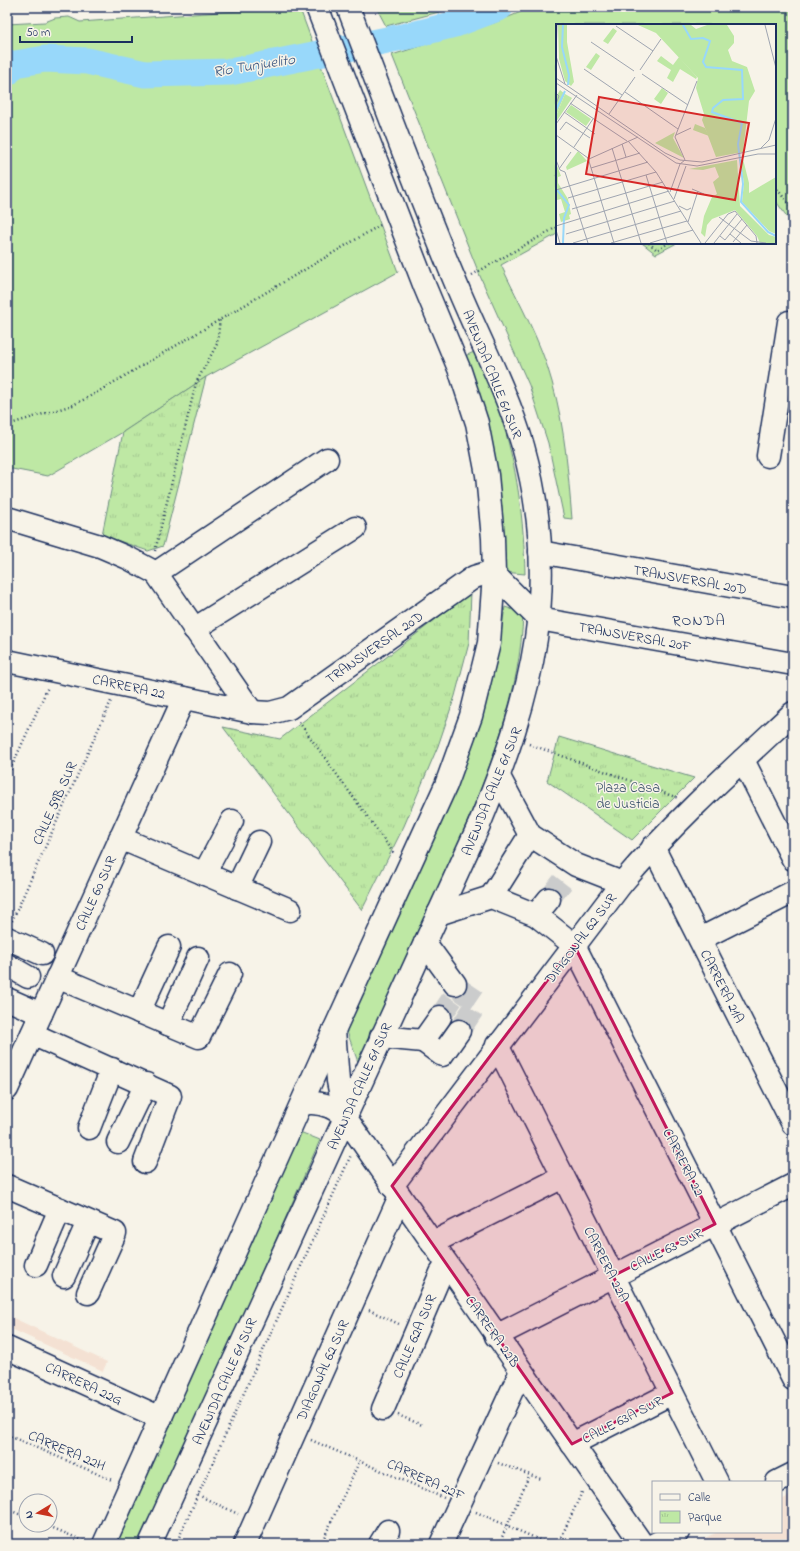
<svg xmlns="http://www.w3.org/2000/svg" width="800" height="1551" font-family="'Indie Flower',sans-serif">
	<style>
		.built { fill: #f4e1d3 }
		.grass { fill: #bee8a4; stroke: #6c8c81 }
		.park { fill: url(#park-tufts); stroke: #6c8c81 }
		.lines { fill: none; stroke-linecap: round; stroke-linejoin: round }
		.river { stroke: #98d8fa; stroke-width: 27 }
		.minor-tunnel { stroke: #cbcccc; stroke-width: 22; stroke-dasharray: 22 11; stroke-linecap: butt }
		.minor-casing { stroke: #1b2f5e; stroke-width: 25 }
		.major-casing { stroke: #1b2f5e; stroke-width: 25 }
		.path { stroke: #1b2f5e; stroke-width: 2.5; stroke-dasharray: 1 3; stroke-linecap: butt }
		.minor { stroke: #f7f3e8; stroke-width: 22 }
		.major { stroke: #f7f3e8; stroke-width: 22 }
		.marked { fill: #c2185b; fill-opacity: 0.2; stroke: #c2185b; stroke-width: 3; stroke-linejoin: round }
		.labels { text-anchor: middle; stroke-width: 3; stroke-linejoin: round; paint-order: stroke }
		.street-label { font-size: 14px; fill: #1b2f5e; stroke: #f7f3e8 }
		.park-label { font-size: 14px; fill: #3c546c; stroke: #f7f3e8 }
		.water-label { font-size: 15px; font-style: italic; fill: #34517d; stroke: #f7f3e8 }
		.neighbourhood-label { font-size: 15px; letter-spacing: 1px; fill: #1b2f5e; stroke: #f7f3e8 }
		.inset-river { fill: none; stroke: #98d8fa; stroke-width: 2 }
		.inset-road { fill: none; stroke: #9fa5b1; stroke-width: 1 }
		.view { fill: #d62828; fill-opacity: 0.15; stroke: #d62828; stroke-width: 2 }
		.inset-edge { fill: none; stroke: #1b2f5e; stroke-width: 2 }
	</style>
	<defs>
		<pattern id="park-tufts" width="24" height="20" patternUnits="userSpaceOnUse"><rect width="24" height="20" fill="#bee8a4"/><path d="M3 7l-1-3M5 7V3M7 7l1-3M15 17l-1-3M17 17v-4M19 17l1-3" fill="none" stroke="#a3c790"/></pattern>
	</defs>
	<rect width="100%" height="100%" fill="#f7f3e8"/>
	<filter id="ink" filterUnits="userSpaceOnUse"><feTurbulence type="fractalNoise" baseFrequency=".025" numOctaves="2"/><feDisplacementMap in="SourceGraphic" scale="8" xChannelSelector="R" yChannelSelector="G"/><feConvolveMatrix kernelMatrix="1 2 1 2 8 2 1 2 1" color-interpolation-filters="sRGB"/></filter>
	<g filter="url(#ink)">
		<!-- built -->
		<g class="built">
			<polygon points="7,1315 107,1362 103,1371 7,1327"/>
			<polygon points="793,1494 793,1544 693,1544 717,1532 781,1532 781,1500"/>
		</g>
		<!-- grass -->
		<g class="grass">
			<polygon points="376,7 458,7 386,26"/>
			<path d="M533,7H793V225L775,200V25H557V234L501,265C519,303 541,341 552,382C565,427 568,473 572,519L564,518L548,443L529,385L480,276L392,55L494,23Z"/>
			<polygon points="300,9 398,272 206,377 123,432 48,476 7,468 7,24 45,22 55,18 69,17 80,22 220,12"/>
			<polygon points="642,243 677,243 656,254"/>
			<path d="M474,352C483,372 493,393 500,414C517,465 524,520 525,574L503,572C504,528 502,484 491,441C484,412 474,384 465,356Z"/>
			<path d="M505,607L523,613C521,692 490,768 460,839C428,915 392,988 358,1062L346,1029L466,763L483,716L497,659Z"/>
			<polygon points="300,1132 320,1140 163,1495 141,1544 115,1544"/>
		</g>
		<!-- park -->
		<g class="park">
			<polygon points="206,377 163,546 148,551 102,535 123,432"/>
			<polygon points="471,592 469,643 455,696 438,746 404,826 362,910 223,727 280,739"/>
			<polygon points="559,737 694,778 632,840 547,781"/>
		</g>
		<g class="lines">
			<!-- river -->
			<polyline class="river" points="7,73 15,64 45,59 87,61 145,74 230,72 412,35 455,24 500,7"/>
			<!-- minor-tunnel -->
			<g class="minor-tunnel">
				<polyline points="549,899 567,876"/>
				<polyline points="440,1017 459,989 478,1002 459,1031"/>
			</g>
			<!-- minor casing -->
			<g class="minor-casing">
				<g id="minor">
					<polyline points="768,456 789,322"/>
					<polyline points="7,518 100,546 128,558 156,573 252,712"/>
					<polyline points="540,552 793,597"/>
					<polyline points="156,573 327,459"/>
					<polyline points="194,629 355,528"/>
					<polyline points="7,661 252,712 270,713 289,708 474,577 487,573 494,574 539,619 793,664"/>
					<polyline points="743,760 793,859"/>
					<polyline points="499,777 530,835 576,865 622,883"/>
					<polyline points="120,838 290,910"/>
					<polyline points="653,847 793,1124"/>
					<polyline points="204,874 232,821"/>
					<polyline points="237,888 259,842"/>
					<polyline points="491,897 530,835"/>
					<polyline points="438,914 491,897 536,915 574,945 793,1379"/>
					<polyline points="536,915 549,899"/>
					<polyline points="7,938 42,954"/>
					<polyline points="700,939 793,892"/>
					<polyline points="425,943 455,984"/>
					<polyline points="7,965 28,977"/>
					<polyline points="57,977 199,1037 230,974"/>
					<polyline points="7,999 41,1014"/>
					<polyline points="139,1012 169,947"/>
					<polyline points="440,1017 423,1041 442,1055 459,1031"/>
					<polyline points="168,1024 198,958"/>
					<polyline points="334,1030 338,1081 345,1117"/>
					<polyline points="32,1034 170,1096 145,1162"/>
					<polyline points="381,1037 423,1041"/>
					<polyline points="497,1045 717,1482"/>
					<polyline points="7,1089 184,698"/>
					<path d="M302,1104C318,1101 332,1105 345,1117L642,1544"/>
					<polyline points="89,1128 112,1069"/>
					<polyline points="118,1142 146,1084"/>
					<polyline points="7,1186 115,1233 88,1293"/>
					<path d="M392,1186L622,883C675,821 734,768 793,713"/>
					<polyline points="432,1243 563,1177"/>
					<polyline points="36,1265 60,1209"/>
					<polyline points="64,1276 88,1222"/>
					<polyline points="496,1336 793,1185"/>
					<polyline points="7,1348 161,1418"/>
					<polyline points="383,1409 441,1273 447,1264"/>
					<polyline points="572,1444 672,1393"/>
					<polyline points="777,1482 793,1474"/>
					<polyline points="245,1544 400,1196"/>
					<polyline points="380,1544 388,1531"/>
					<polyline points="441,1544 521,1371"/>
					<polyline points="655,1544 678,1532"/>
				</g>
			</g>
			<!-- major casing -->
			<g class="major-casing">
				<g id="major">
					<polyline points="104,1544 336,1026 446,785 471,716 489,643 494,574 493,538 487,475 477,423 460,371 425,287 317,7"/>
					<path d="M150,1544L479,825C533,695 562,586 523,446C507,391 479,339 457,286C418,194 384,100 348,7"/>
				</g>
			</g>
			<!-- path -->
			<g class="path">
				<polyline points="775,186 793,210"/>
				<polyline points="649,243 657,250 669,243"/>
				<polyline points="472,275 557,227"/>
				<polyline points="792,305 793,299"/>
				<polyline points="7,425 73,405 89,397 382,224"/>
				<polyline points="155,551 196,383 217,344 220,319"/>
				<polyline points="299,722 395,855"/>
				<polyline points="529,744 678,798"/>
				<polyline points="7,777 48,687"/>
				<polyline points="12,921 111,701"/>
				<polyline points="369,1310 399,1324"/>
				<polyline points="398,1415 422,1425"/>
				<polyline points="7,1435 112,1480"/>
				<polyline points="311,1440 444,1498"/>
				<polyline points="498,1463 541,1479"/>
				<polyline points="198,1495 238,1514"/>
				<polyline points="7,1509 26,1517"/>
				<polyline points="476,1512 549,1544"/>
				<polyline points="46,1525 86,1542"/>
				<polyline points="176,1544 351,1155"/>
				<polyline points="321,1544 360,1460"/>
				<polyline points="499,1544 529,1476"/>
				<polyline points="558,1544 583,1490"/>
			</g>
			<!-- minor -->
			<use href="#minor" class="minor"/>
			<!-- major -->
			<use href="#major" class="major"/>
		</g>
	</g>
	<!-- marked area -->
	<path class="marked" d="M574,945L715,1224L613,1276L672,1393L572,1444L392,1186Z"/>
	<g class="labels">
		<!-- street labels -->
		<g class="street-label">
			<text transform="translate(493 374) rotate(68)" y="5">AVENIDA CALLE 61 SUR</text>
			<text transform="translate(690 579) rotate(10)" y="5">TRANSVERSAL 20D</text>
			<text transform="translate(635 636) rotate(10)" y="5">TRANSVERSAL 20F</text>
			<text transform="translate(374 647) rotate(-35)" y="5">TRANSVERSAL 20D</text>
			<text transform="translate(129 686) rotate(12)" y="5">CARRERA 22</text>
			<text transform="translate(491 791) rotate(-68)" y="5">AVENIDA CALLE 61 SUR</text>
			<text transform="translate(54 803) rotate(-66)" y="5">CALLE 59B SUR</text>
			<text transform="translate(95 893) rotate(-66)" y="5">CALLE 60 SUR</text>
			<text transform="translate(580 938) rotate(-53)" y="5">DIAGONAL 62 SUR</text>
			<text transform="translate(723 986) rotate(63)" y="5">CARRERA 21A</text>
			<text transform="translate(359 1086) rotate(-66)" y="5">AVENIDA CALLE 61 SUR</text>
			<text transform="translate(684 1162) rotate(63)" y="5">CARRERA 22</text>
			<text transform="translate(666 1249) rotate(-27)" y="5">CALLE 63 SUR</text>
			<text transform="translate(607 1264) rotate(63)" y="5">CARRERA 22A</text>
			<text transform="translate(493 1331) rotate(55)" y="5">CARRERA 22B</text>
			<text transform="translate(414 1336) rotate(-67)" y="5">CALLE 62A SUR</text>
			<text transform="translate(322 1370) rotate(-66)" y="5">DIAGONAL 62 SUR</text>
			<text transform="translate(224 1381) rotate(-66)" y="5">AVENIDA CALLE 61 SUR</text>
			<text transform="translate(84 1383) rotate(25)" y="5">CARRERA 22G</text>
			<text transform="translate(622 1419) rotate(-27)" y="5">CALLE 63A SUR</text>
			<text transform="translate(67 1450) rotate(23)" y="5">CARRERA 22H</text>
			<text transform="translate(426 1479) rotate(24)" y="5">CARRERA 22F</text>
		</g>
		<!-- park labels -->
		<g class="park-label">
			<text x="628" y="792">Plaza Casa<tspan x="628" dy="16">de Justicia</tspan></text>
		</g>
		<!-- water labels -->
		<g class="water-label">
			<text transform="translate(254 65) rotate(-9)" y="5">Río Tunjuelito</text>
		</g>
		<!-- neighbourhood labels -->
		<g class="neighbourhood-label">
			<text x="699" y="625">RONDA</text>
		</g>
	</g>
	<!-- overview -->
	<g transform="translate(556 24)">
		<rect width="220" height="220" fill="#f7f3e8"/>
		<path d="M2,1H11V18L18,58L15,62L9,57L3,35ZM82,1H135L140,5L151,1H171L178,12V19L172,26L176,37L191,43L199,67L193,77L187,128L160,133L146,96L148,90L140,64L142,54L100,9ZM4,66L9,70L0,92V73ZM187,135L193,159V169L220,153V210L213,207L186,178L188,159L184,136ZM181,136L184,182L213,211L220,213V219H204L201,212L179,186L156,195L151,201L149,213L145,209L148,192L156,173L161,170L157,158L163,153L159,143L147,146L133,145ZM0,139L5,152L2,153V159L12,175L15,190L13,191L14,195L5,198L3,190L9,188L5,175L1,176L0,172Z" fill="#bee8a4"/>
		<path d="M57,4L61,7L52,20L47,17ZM40,29L44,32L35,46L30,43ZM105,32L117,41L123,33L141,53L140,55L124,45L117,58L111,54L115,46L101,37ZM106,64L112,69L105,80L98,75ZM9,70L16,74L0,98V92ZM15,81L35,95L30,102L10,88ZM139,100L149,104L153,112L137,106ZM119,108L117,114L128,134L99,119ZM22,127L31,137L11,146L10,143Z" fill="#bee8a4"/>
		<path class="inset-river" d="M7,1L6,23L13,51L12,61M127,1L135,15L147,14L154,17L147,38L150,43L186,46L187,75L167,76L157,84L156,88L186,99L182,120L187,160L185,178L212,208L220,212M0,86L9,67M1,166L13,181L8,194L7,219"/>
		<path class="inset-road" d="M1,1L0,32L9,60M209,1L220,44M60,2L97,27M35,18L78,47M28,45L66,71M84,46L105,15M86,50L132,81M0,54L109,129L124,136L146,138L220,121M0,59L120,139L141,142L202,130H220M69,68L122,105M0,69L3,72L0,80M14,79L71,117M8,88L39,110M53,90L79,53M0,100L21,71M4,106L10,98L34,114M0,111L32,134L58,219M120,111L135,104M72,117L100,148L145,219M66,120L70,133M18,123L37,95M56,124L85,219M204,125L213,116L220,94M33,135L82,113M0,136L4,146L9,148L32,219M35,144L84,129M3,145L15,128M90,151L111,219M136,165L148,170M0,166L92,138M114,168L124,140L129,136L119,113L141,57M12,174L100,148M118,175L130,142M123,182L131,186L135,184M16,185L107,158M163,193L195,217L210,219M132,198L142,167M0,202L113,167M0,206L4,219M10,210L119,177M174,210L185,219M164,212L169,216L186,195M177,218L191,201M17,219L125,187M55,219L131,197M94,219L137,206M149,219L172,190L179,187L200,212L201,219M158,219L181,190"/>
		<path class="view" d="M43,73L193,99L179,176L30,150Z"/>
		<rect width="220" height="220" class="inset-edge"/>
	</g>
	<!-- margin -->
	<rect width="800" height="1551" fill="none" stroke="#f7f3e8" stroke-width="24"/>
	<rect x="12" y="12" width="776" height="1527" fill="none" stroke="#1b2f5e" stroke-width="1.5" filter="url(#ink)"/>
	<!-- legend -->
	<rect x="652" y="1481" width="130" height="52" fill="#f7f3e8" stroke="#9fa5b1"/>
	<rect x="660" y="1494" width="20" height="6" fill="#f7f3e8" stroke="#9fa5b1"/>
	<text x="688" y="1501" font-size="12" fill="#1b2f5e">Calle</text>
	<rect x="660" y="1511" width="20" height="12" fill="url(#park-tufts)" stroke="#9fa5b1"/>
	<text x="688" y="1521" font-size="12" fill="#1b2f5e">Parque</text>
	<!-- north arrow -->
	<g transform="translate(38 1513) rotate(260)"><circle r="19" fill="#f7f3e8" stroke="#9fa5b1"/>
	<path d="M0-3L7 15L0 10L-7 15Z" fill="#c8321e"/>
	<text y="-6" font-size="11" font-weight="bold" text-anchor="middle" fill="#1b2f5e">N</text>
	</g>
	<!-- scale -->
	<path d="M20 36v6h112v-6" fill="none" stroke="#1b2f5e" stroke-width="2"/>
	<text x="26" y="36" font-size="12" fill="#1b2f5e" stroke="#f7f3e8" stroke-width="3" paint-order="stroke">50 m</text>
</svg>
